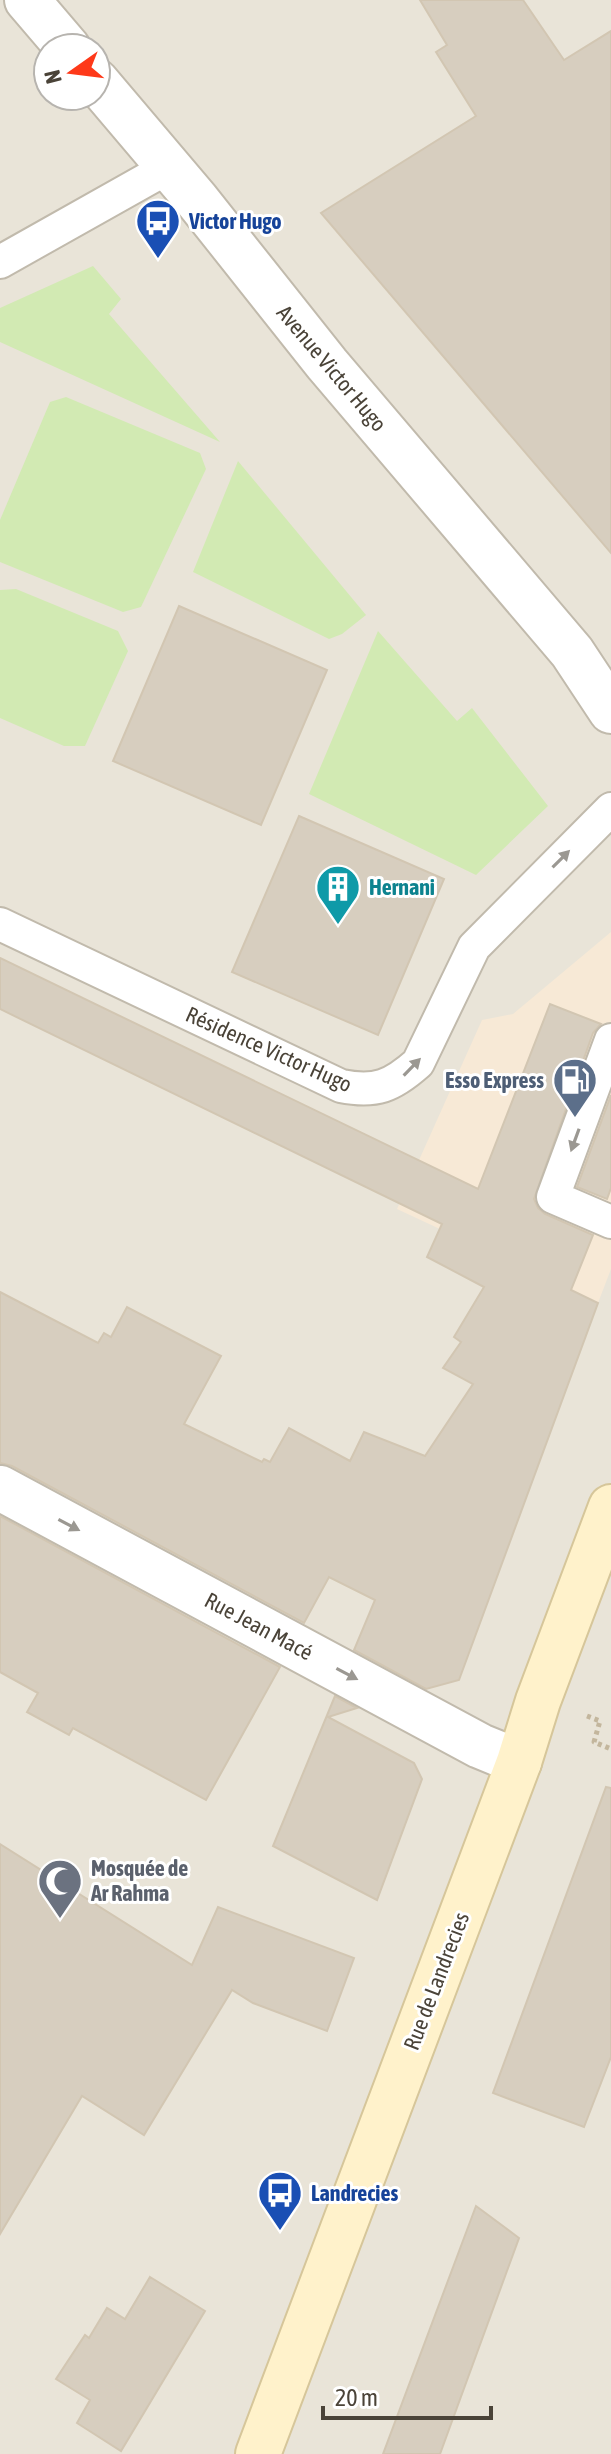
<svg xmlns="http://www.w3.org/2000/svg" width="611" height="2454" font-family="'Asap Condensed',sans-serif">
	<style>
		.residential { fill: #e9e4d8; fill-rule: evenodd }
		.commercial { fill: #f7e9d6 }
		.green { fill: #d2eab3 }
		.building { fill: #d7cebf; stroke: #d2c6b2; stroke-width: 2 }
		.lines { fill: none; stroke-linecap: round; stroke-linejoin: round }
		.lane-casing { stroke: #c1baac; stroke-width: 36 }
		.street-casing { stroke: #c1baac; stroke-width: 48 }
		.secondary-casing { stroke: #d6c69a; stroke-width: 48 }
		.path { stroke: #c3b69d; stroke-width: 5; stroke-dasharray: 4 4; stroke-linecap: butt }
		.lane { stroke: #fff; stroke-width: 32 }
		.street { stroke: #fff; stroke-width: 44 }
		.secondary { stroke: #fff2cb; stroke-width: 44 }
		.oneway { fill: #9b9892 }
		.labels { text-anchor: middle; stroke-width: 6; stroke-linejoin: round; paint-order: stroke }
		.transit-label { font-size: 22px; font-weight: bold; fill: #164399; stroke: #fff; text-anchor: start }
		.street-label { font-size: 22px; fill: #4a4338; stroke: #fff }
		.culture-label { font-size: 22px; font-weight: bold; fill: #0d838f; stroke: #fff; text-anchor: start }
		.service-label { font-size: 22px; font-weight: bold; fill: #4e5e75; stroke: #fff; text-anchor: end }
		.worship-label { font-size: 22px; font-weight: bold; fill: #5b616d; stroke: #fff; text-anchor: start }
	</style>
	<rect width="100%" height="100%" fill="#f5f2ea"/>
	<!-- residential -->
	<path class="residential" d="M0,0H611V2454H0ZM48,48H96V96H48Z"/>
	<!-- commercial -->
	<polygon class="commercial" points="611,932 611,1269 598,1303 397,1209 482,1020 513,1014"/>
	<!-- green -->
	<g class="green">
		<polygon points="93,266 121,299 109,314 220,442 0,342 0,308"/>
		<polygon points="66,397 200,453 206,469 141,607 123,612 0,562 0,520 50,402"/>
		<polygon points="238,461 366,615 342,634 329,639 193,572"/>
		<polygon points="16,589 118,631 128,651 85,746 64,746 0,718 0,590"/>
		<polygon points="378,631 457,721 472,708 548,806 476,875 309,794"/>
	</g>
	<!-- building -->
	<g class="building">
		<polygon points="420,0 523,0 564,60 611,31 611,553 321,213 476,116 436,52 447,45"/>
		<polygon points="179,606 327,670 261,825 113,761"/>
		<polygon points="299,816 444,879 378,1035 232,972"/>
		<polygon points="0,958 478,1189 550,1004 601,1024 593,1033 534,1199 538,1208 545,1214 593,1235 571,1290 598,1303 459,1680 426,1689 354,1650 375,1600 329,1577 304,1623 12,1466 0,1463 0,1292 98,1343 104,1333 111,1337 127,1307 221,1356 184,1424 262,1462 264,1459 270,1462 289,1428 350,1461 364,1432 425,1456 473,1384 443,1368 461,1342 454,1337 484,1287 427,1257 442,1224 0,1009"/>
		<polygon points="611,1095 611,1188 607,1199 577,1187"/>
		<polygon points="0,1516 280,1667 206,1800 73,1728 69,1735 27,1712 38,1693 0,1672"/>
		<polygon points="335,1696 357,1708 328,1717 414,1763 422,1779 377,1900 273,1846"/>
		<polygon points="606,1787 611,1788 611,2057 584,2127 493,2093"/>
		<polygon points="0,1844 192,1965 218,1907 354,1958 327,2031 253,2003 232,1990 144,2135 82,2096 0,2234"/>
		<polygon points="476,2206 519,2238 440,2454 383,2454"/>
		<polygon points="150,2277 205,2311 121,2451 77,2423 90,2400 56,2379 85,2335 89,2338 107,2308 125,2319"/>
	</g>
	<g class="lines">
		<!-- lane casing -->
		<g class="lane-casing">
			<g id="lane">
				<polyline points="0,262 169,167"/>
				<path d="M0,924L341,1086C376,1093 392,1086 418,1063L474,947L611,809"/>
				<polyline points="611,1040 553,1197 611,1222"/>
			</g>
		</g>
		<!-- street casing -->
		<g class="street-casing">
			<g id="street">
				<polyline points="27,0 68,48"/>
				<polyline points="96,81 196,199 327,364 572,652 611,711"/>
				<polyline points="0,1488 480,1746 519,1762"/>
			</g>
		</g>
		<!-- secondary casing -->
		<g class="secondary-casing">
			<polyline id="secondary" points="258,2454 519,1762 538,1701 611,1507"/>
		</g>
		<!-- path -->
		<polyline class="path" points="587,1716 600,1721 594,1742 611,1749"/>
		<!-- lane -->
		<use href="#lane" class="lane"/>
		<!-- street -->
		<use href="#street" class="street"/>
		<!-- secondary -->
		<use href="#secondary" class="secondary"/>
	</g>
	<!-- one-way arrows -->
	<defs><path id="oneway-solid" d="M-6-.8H1V-3.2L6.5 0L1 3.2V.8H-6Z" transform="scale(2)"/></defs>
	<g class="oneway">
		<use href="#oneway-solid" transform="translate(561 859) rotate(-45)"/>
		<use href="#oneway-solid" transform="translate(412 1067) rotate(-46)"/>
		<use href="#oneway-solid" transform="translate(575 1140) rotate(110)"/>
		<use href="#oneway-solid" transform="translate(69 1525) rotate(28)"/>
		<use href="#oneway-solid" transform="translate(347 1674) rotate(28)"/>
	</g>
	<!-- icons -->
	<defs>
		<g id="bus-pin" transform="scale(2.3)"><path d="M0 17L-7.5 6A9.5 9.5 0 1 1 7.5 6Z" fill="#1a4fb4" stroke="#fff"/><path d="M-5-6H5V4H4V6H2V4H-2V6H-4V4H-5ZM-3.5-4V0h7V-4ZM-3.5 1.2v1.5H-2V1.2ZM2 1.2v1.5H3.5V1.2Z" fill="#fff"/></g>
		<g id="building-pin" transform="scale(2.3)"><path d="M0 17L-7.5 6A9.5 9.5 0 1 1 7.5 6Z" fill="#0f9aa8" stroke="#fff"/><path d="M-4-6H4V6H1V3H-1V6H-4ZM-2.5-4.3h1.7v1.8h-1.7ZM.8-4.3h1.7v1.8H.8ZM-2.5-1h1.7V.8h-1.7ZM.8-1h1.7V.8H.8Z" fill="#fff"/></g>
		<g id="fuel-pin" transform="scale(2.3)"><path d="M0 17L-7.5 6A9.5 9.5 0 1 1 7.5 6Z" fill="#5c6f8a" stroke="#fff"/><path d="M-5.5-6h7V0h2V4h1.3V-2.5L3-4.5l.8-.8L6-3V5H2.5V1h-1V6h-7ZM-4.2-4.7v3.2H.2V-4.7Z" fill="#fff"/></g>
		<g id="mosque-pin" transform="scale(2.3)"><path d="M0 17L-7.5 6A9.5 9.5 0 1 1 7.5 6Z" fill="#6b7280" stroke="#fff"/><path d="M3.5-4.9A6 6 0 1 0 3.5 4.9A5 5 0 1 1 3.5-4.9Z" fill="#fff"/></g>
	</defs>
	<g fill-rule="evenodd">
		<use href="#bus-pin" x="158" y="221"/>
		<use href="#building-pin" x="338" y="887"/>
		<use href="#fuel-pin" x="575" y="1080"/>
		<use href="#mosque-pin" x="60" y="1881"/>
		<use href="#bus-pin" x="280" y="2193"/>
	</g>
	<g class="labels">
		<!-- transit labels -->
		<g class="transit-label">
			<text x="189" y="229">Victor Hugo</text>
			<text x="311" y="2201">Landrecies</text>
		</g>
		<!-- street labels -->
		<g class="street-label">
			<text transform="translate(332 368) rotate(50)" y="8">Avenue Victor Hugo</text>
			<text transform="translate(269 1049) rotate(24)" y="8">Résidence Victor Hugo</text>
			<text transform="translate(259 1626) rotate(28)" y="8">Rue Jean Macé</text>
			<text transform="translate(436 1981) rotate(-69)" y="8">Rue de Landrecies</text>
		</g>
		<!-- culture labels -->
		<g class="culture-label">
			<text x="369" y="895">Hernani</text>
		</g>
		<!-- service labels -->
		<g class="service-label">
			<text x="544" y="1088">Esso Express</text>
		</g>
		<!-- worship labels -->
		<g class="worship-label">
			<text x="91" y="1876">Mosquée de<tspan x="91" dy="25">Ar Rahma</tspan></text>
		</g>
	</g>
	<!-- north arrow -->
	<g transform="translate(72 72) rotate(256)"><circle r="38" fill="#ffffff" stroke="#b7b4af" stroke-width="2"/>
	<path d="M0-6L14 30L0 20L-14 30Z" fill="#fe3919"/>
	<text y="-12" font-size="22" font-weight="bold" text-anchor="middle" fill="#4a4338">N</text>
	</g>
	<!-- scale -->
	<path d="M323 2406v12h168v-12" fill="none" stroke="#4a4338" stroke-width="4"/>
	<text x="335" y="2406" font-size="24" fill="#4a4338" stroke="#ffffff" stroke-width="6" paint-order="stroke">20 m</text>
</svg>
